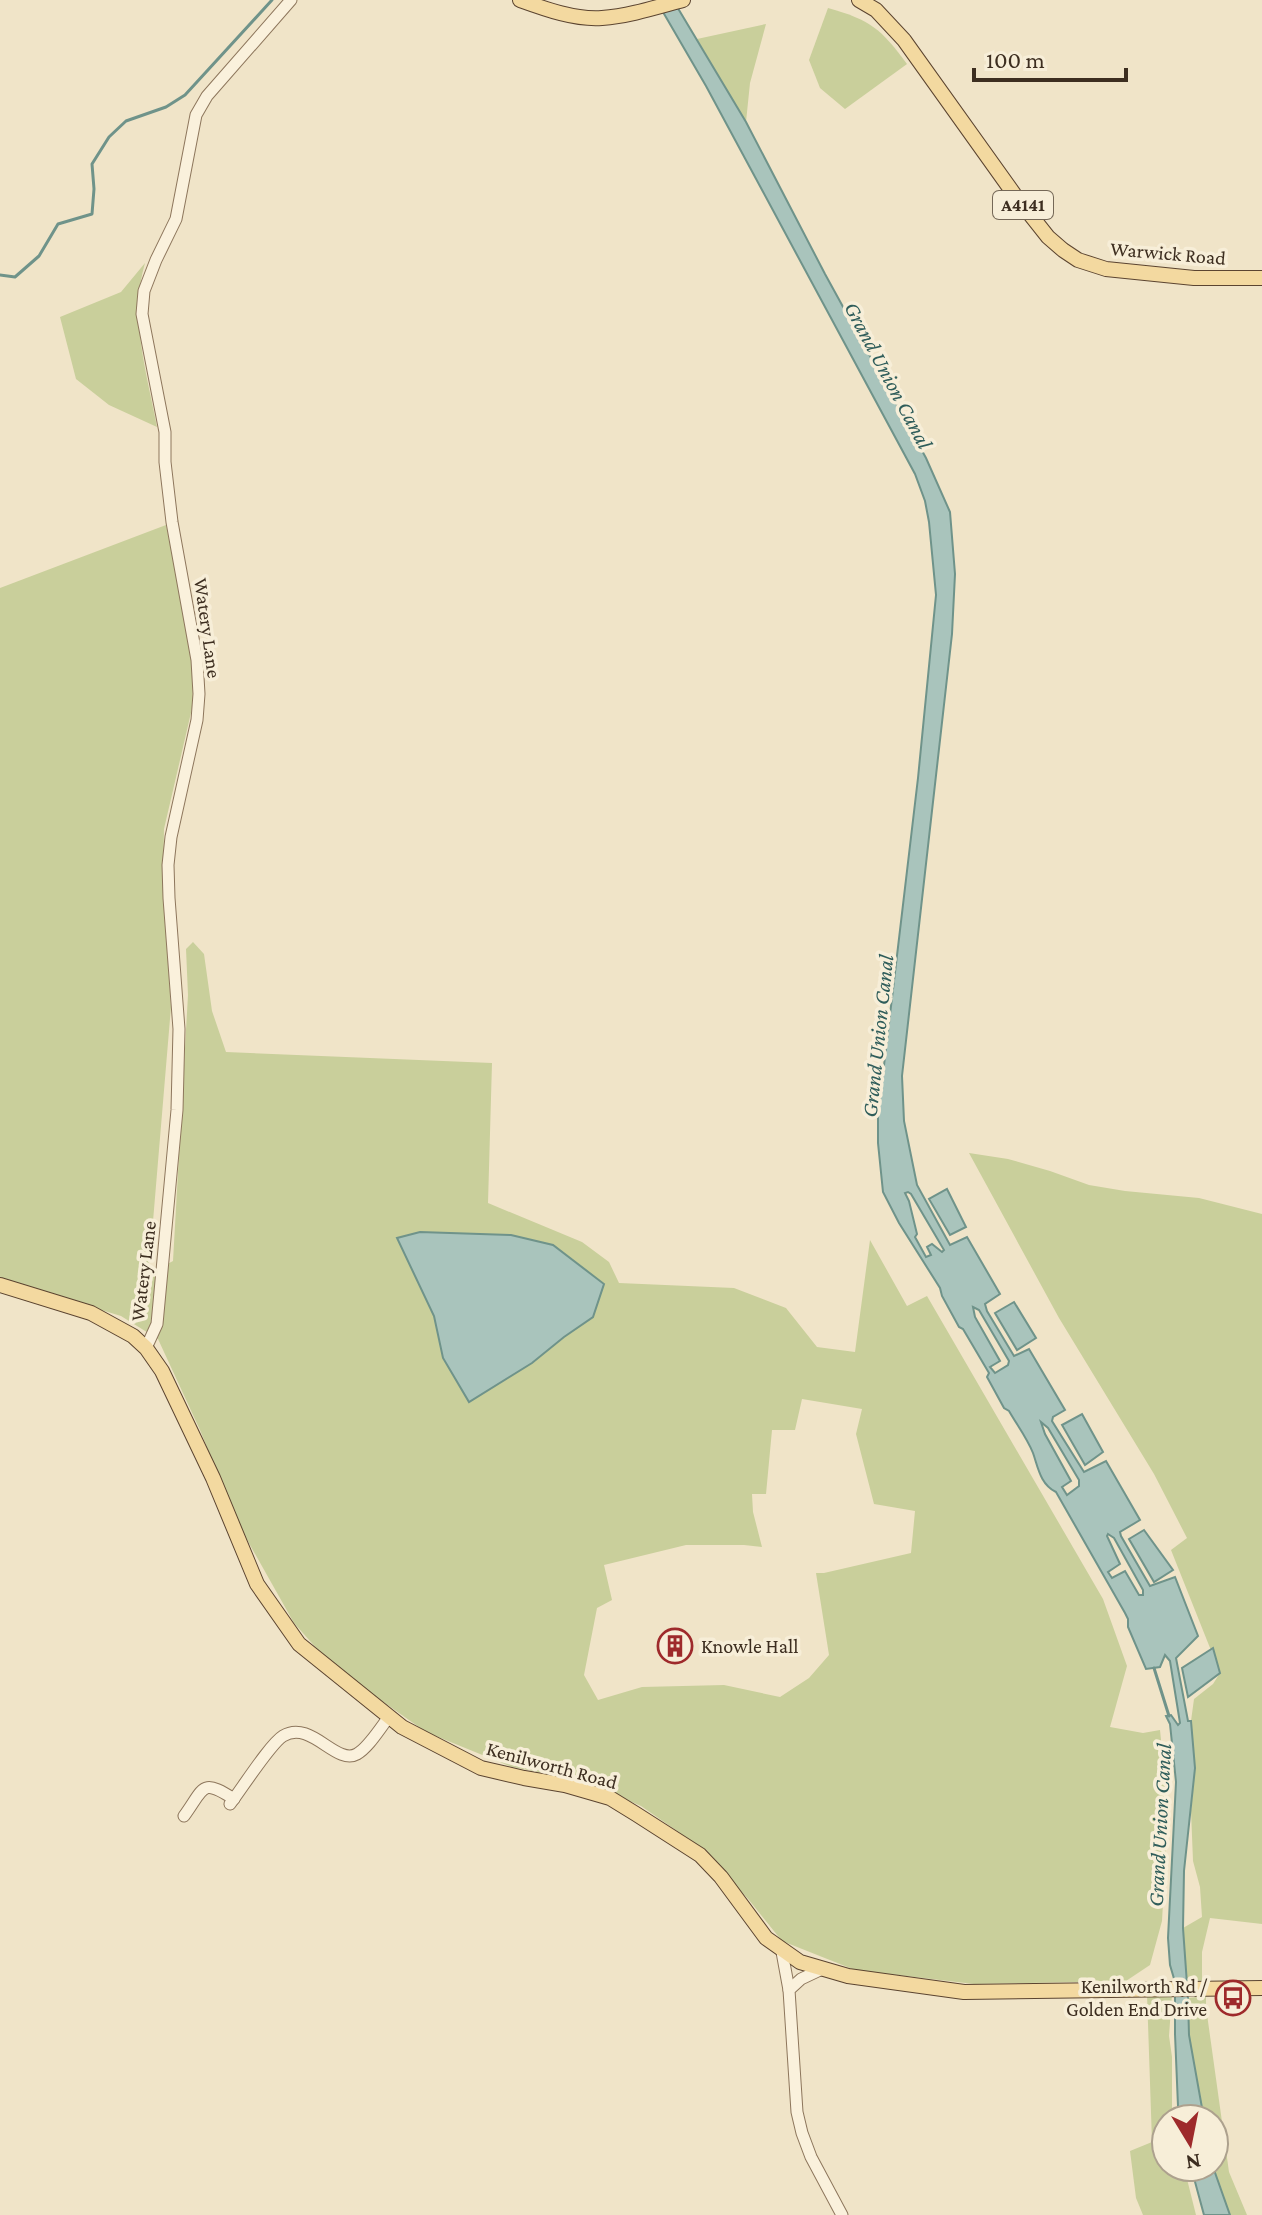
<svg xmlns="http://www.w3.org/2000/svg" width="1262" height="2215" font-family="'Crimson Pro',serif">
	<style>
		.green { fill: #c9cf9b; fill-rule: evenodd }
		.water { fill: #a9c4bc; stroke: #6f938a; stroke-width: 2; fill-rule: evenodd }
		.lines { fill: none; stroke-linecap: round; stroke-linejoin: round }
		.stream { stroke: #6f938a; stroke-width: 3 }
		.minor-casing { stroke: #8d765c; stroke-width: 13 }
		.major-casing { stroke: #5b4430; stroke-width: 16 }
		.minor { stroke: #faf1dc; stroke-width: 11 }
		.major { stroke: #f3d9a0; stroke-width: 14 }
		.labels { text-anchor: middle; stroke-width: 7; stroke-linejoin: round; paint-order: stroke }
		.shield { fill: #f7eed8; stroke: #756857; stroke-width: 2 }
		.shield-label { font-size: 18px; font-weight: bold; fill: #3d2e20 }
		.street-label { font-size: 20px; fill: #3d2e20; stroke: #f7eed8 }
		.poi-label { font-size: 20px; fill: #3d2e20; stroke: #f7eed8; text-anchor: start }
		.water-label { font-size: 22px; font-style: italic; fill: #2f5d5a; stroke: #f7eed8 }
	</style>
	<rect width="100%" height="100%" fill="#f0e4c8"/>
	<!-- green -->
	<g class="green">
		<path d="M828,8C871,20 881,29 907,64L845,109L820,88L809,60Z"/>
		<polygon points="766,24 750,83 746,122 697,39"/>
		<path d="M145,263C129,317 147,373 157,427L109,405L76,379L60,317L121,292Z"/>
		<path d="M166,525L187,623L192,668L193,704L164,829L163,884L171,1007L150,1257L145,1276L173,1261L188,995L186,949L193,942L204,954L212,1011L226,1052L492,1063L488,1203L582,1242L609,1262L619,1283L734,1288L786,1308L817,1347L855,1352L870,1240L907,1306L927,1296L1103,1599L1127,1666L1110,1727L1143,1733L1160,1730L1168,1810L1162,1921L1150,1965L1126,1981L974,1984L855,1970L782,1941L749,1900L703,1849L641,1806L581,1780L512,1767L426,1732L372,1694L318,1650L294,1623L237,1522L200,1430L158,1339L121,1316L0,1279V588ZM802,1399L862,1409L856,1434L874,1504L915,1511L911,1553L824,1573H816L829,1655L809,1678L780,1697L724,1685L642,1687L598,1700L584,1675L597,1608L612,1600L604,1565L686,1545H744L762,1547L753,1512L752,1494H766L772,1430H795Z"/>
		<polygon points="969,1153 1008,1159 1050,1171 1089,1185 1125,1191 1199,1198 1262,1214 1262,1924 1210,1918 1202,1952 1202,1981 1187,1979 1183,1928 1202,1917 1200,1887 1193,1861 1191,1811 1195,1768 1191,1721 1194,1699 1213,1684 1220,1673 1171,1550 1187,1538 1154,1474 1059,1318"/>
		<polygon points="1147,1994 1172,1994 1169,2036 1172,2057 1172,2107 1175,2119 1166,2119 1166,2167 1184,2167 1196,2215 1143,2215 1136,2198 1130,2151 1152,2142"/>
		<polygon points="1206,1996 1206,2007 1229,2172 1247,2215 1230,2215 1213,2167 1214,2119 1204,2119 1189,2035 1188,1998"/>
	</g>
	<!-- water -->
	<g class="water">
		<path d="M656,0H673L746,122L825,274L926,458L950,512L955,574L952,634L902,1076L904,1121L917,1185L950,1245L967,1237L1000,1294L985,1304L987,1311L1014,1356L1029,1349L1065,1410L1053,1417L1052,1421L1084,1472L1106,1461L1140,1520L1120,1532L1121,1536L1150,1586L1175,1577L1198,1636L1176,1658L1188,1721H1191L1195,1768L1184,1871L1183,1928L1188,1998L1189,2035L1204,2119H1181L1178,2106L1175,2034V1982L1170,1965L1168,1938L1176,1782L1170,1724L1166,1716L1171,1715L1178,1725L1180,1723L1170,1661L1165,1655L1160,1667L1146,1669L1128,1627V1619L1125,1613L1056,1492C1040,1484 1038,1467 1033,1453C1027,1438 1017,1425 1009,1411L1004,1408L987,1377L989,1373L963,1329L959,1327L942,1296L940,1288L899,1223L883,1192L878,1143V1116L918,778L936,595L929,522L925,501L915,474L706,86ZM908,1192L911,1194L944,1250L942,1252L932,1244L927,1247L931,1255L926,1257L915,1237L917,1234L909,1201L905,1193ZM973,1307L979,1310L1009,1361L1008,1365L995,1373L990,1367L1000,1361L975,1317ZM1041,1422L1048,1428L1079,1480V1486L1067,1495L1062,1487L1071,1481L1045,1434ZM1108,1534L1114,1538L1143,1590V1595H1139L1125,1571L1112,1578L1108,1572L1120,1564L1107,1536Z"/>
		<polygon points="947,1189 966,1227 950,1235 929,1199"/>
		<polygon points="420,1232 511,1235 553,1245 604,1284 593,1317 564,1337 532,1363 469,1402 443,1358 434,1316 397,1238"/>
		<polygon points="1014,1302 1036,1338 1017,1350 995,1313"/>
		<polygon points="1082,1414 1103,1452 1085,1465 1062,1425"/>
		<polygon points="1144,1530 1173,1570 1154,1582 1129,1539"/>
		<polygon points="1213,1648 1220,1673 1188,1697 1182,1668"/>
		<polygon points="1191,2167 1213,2167 1230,2215 1204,2215"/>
	</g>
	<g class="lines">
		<!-- stream -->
		<g class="stream">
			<polyline points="0,275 15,277 39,256 58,224 92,214 94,189 92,164 109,137 126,121 166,107 185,95 272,0"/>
			<polyline points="1154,1668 1169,1716"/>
		</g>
		<!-- minor casing -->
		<g class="minor-casing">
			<g id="minor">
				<polyline points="146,1348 157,1324 177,1110 179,1029 169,898 168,865 171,837 197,720 199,694 197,660 172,522 165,462 165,432 142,314 144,291 156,260 176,219 196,115 207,96 291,0"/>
				<path d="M230,1804C241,1790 270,1744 283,1736C311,1719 336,1766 357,1754C369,1747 380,1728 389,1717"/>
				<path d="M184,1816C205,1787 201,1778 234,1799"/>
				<polyline points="782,1952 789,1990"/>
				<polyline points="820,1970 801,1979 789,1990 797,2112 802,2133 811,2157 842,2215"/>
			</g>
		</g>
		<!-- major casing -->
		<g class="major-casing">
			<g id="major">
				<path d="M520,0C545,9 575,20 602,18C629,16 657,7 683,0"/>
				<polyline points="859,0 876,10 904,40 1014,194 1048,237 1063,250 1078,260 1106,269 1194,278 1262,278"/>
				<polyline points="0,1285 91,1313 133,1336 146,1348 162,1371 213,1478 257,1584 299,1644 402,1727 481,1768 524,1778 565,1785 610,1798 636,1814 700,1855 721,1877 766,1938 800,1962 848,1976 964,1992 1262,1988"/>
			</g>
		</g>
		<!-- minor -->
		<use href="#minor" class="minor"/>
		<!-- major -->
		<use href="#major" class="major"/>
	</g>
	<!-- icons -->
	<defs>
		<g id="building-ring" transform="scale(1.8)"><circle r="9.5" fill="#f7eed8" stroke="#9e2a2b" stroke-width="1.5"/><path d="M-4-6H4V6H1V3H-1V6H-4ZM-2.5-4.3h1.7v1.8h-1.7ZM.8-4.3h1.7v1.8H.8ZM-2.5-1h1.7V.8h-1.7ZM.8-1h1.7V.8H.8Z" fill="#9e2a2b"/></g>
		<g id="bus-ring" transform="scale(1.8)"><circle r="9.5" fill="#f7eed8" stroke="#9e2a2b" stroke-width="1.5"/><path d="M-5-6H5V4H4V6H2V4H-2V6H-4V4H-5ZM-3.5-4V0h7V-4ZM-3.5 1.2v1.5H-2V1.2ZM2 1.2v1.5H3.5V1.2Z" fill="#9e2a2b"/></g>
	</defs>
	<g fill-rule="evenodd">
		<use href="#building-ring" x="675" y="1646"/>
		<use href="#bus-ring" x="1233" y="1998"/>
	</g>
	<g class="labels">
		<!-- shield labels -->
		<rect class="shield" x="993" y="191" width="60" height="28" rx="6"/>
		<g class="shield-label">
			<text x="1023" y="211">A4141</text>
		</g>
		<!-- street labels -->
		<g class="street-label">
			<text transform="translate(1168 253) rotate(5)" y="7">Warwick Road</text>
			<text transform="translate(208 628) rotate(82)" y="7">Watery Lane</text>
			<text transform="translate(143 1271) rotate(-83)" y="7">Watery Lane</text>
			<text transform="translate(552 1765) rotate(15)" y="7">Kenilworth Road</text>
		</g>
		<!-- poi labels -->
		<g class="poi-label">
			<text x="701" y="1653">Knowle Hall</text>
			<text x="1207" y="1993" text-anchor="end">Kenilworth Rd /<tspan x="1207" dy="23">Golden End Drive</tspan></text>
		</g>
		<!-- water labels -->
		<g class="water-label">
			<text transform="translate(889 375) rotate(62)" y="8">Grand Union Canal</text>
			<text transform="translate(877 1036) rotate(-84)" y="8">Grand Union Canal</text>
			<text transform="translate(1159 1825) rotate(-87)" y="8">Grand Union Canal</text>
		</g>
	</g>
	<!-- north arrow -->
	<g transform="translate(1190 2143) rotate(170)"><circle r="38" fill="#f7eed8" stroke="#ada18e" stroke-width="2"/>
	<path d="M0-6L14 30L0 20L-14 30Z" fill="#9e2a2b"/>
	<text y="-12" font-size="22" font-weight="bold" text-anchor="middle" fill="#3d2e20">N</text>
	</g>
	<!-- scale -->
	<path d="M974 68v12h152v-12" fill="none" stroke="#3d2e20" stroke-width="4"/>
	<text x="986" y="68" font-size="24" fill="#3d2e20" stroke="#f7eed8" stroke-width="6" paint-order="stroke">100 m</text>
</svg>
